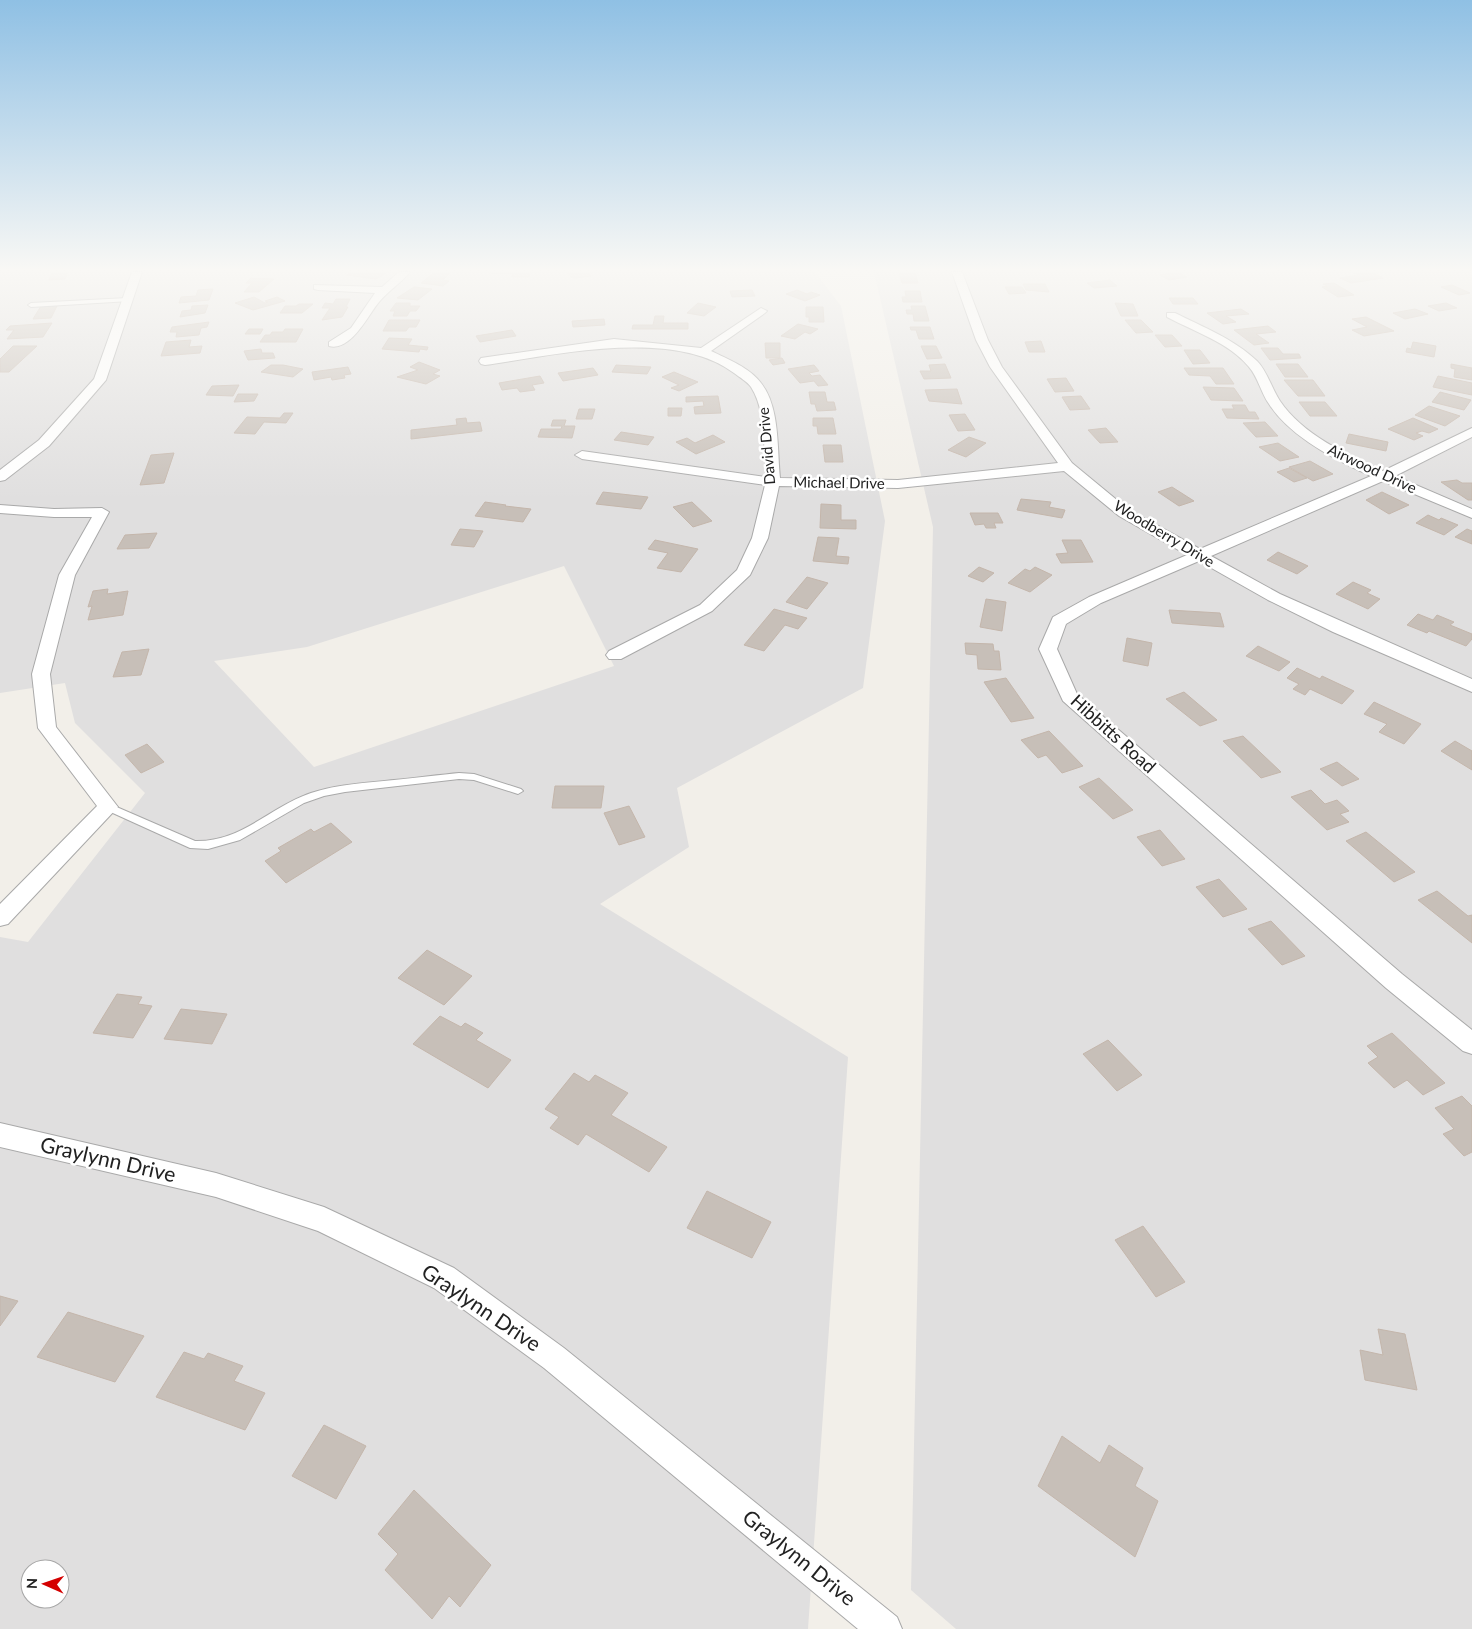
<svg xmlns="http://www.w3.org/2000/svg" width="1472" height="1629" font-family="Lato,sans-serif">
	<style>
		.residential { fill: #e0dfdf; fill-rule: evenodd }
		.building { fill: #c7bfb8; stroke: #c4b6ab }
		.lines { fill: none; stroke-linecap: round; stroke-linejoin: round }
		.lane-casing { stroke: #a9a9a9; stroke-width: 2 }
		.street-casing { stroke: #a9a9a9; stroke-width: 2 }
		.lane { fill: #fff; fill-rule: evenodd }
		.street { fill: #fff; fill-rule: evenodd }
		.labels { text-anchor: middle; stroke-width: 5; stroke-linejoin: round; paint-order: stroke }
		.far-street-label { font-size: 15px; fill: #222; stroke: #fff }
		.street-label { font-size: 18px; fill: #222; stroke: #fff }
		.near-street-label { font-size: 21px; fill: #222; stroke: #fff }
	</style>
	<rect width="100%" height="100%" fill="#f2efe9"/>
	<!-- residential -->
	<g class="residential">
		<path d="M0,272H815L841,306L885,521L863,688L677,788L689,847L600,904L848,1057L808,1629H0V937L28,942L145,793L75,723L65,683L0,693ZM564,566L614,666L314,767L214,661L307,647ZM30,1569H60V1599H30Z"/>
		<polygon points="874,272 1472,272 1472,1629 956,1629 911,1590 933,527"/>
	</g>
	<!-- building -->
	<g class="building">
		<polygon points="52,272 68,272 65,279 49,280"/>
		<polygon points="352,272 388,272 376,279 347,275"/>
		<polygon points="435,272 450,273 443,280 449,281 443,286 421,283"/>
		<polygon points="530,272 529,277 512,277 513,274 506,273 491,273"/>
		<polygon points="568,272 588,272 591,276 576,278 571,277"/>
		<polygon points="899,272 915,272 918,283 902,283"/>
		<polygon points="1178,272 1187,277 1169,280 1160,275"/>
		<polygon points="1371,272 1383,278 1351,283 1340,278 1358,275 1354,273"/>
		<polygon points="251,278 274,279 259,292 244,292 252,283 246,283"/>
		<polygon points="1110,280 1117,286 1094,288 1087,283"/>
		<polygon points="1334,283 1354,295 1338,297 1322,287 1327,286 1323,284"/>
		<polygon points="1023,284 1045,284 1049,292 1026,290"/>
		<polygon points="1452,285 1470,293 1459,295 1441,287"/>
		<polygon points="414,287 432,289 418,300 397,298"/>
		<polygon points="1005,287 1022,287 1026,293 1009,294"/>
		<polygon points="213,289 209,300 179,303 181,297 196,296 198,290"/>
		<polygon points="752,290 755,296 732,297 730,291"/>
		<polygon points="797,290 807,294 811,292 820,295 805,301 786,294"/>
		<polygon points="905,291 920,291 922,302 903,302 902,297 906,297"/>
		<polygon points="254,297 265,303 268,302 265,301 277,297 285,301 253,310 235,303"/>
		<polygon points="1169,298 1193,298 1198,304 1173,304"/>
		<polygon points="336,299 350,299 346,307 348,307 342,317 322,320 330,308 322,308 325,303 333,304"/>
		<polygon points="396,303 410,303 410,306 420,306 416,311 410,311 407,316 393,316 395,311 390,311"/>
		<polygon points="698,303 716,307 704,316 687,313"/>
		<polygon points="1115,303 1133,304 1138,316 1121,316"/>
		<polygon points="1446,303 1457,308 1439,311 1428,306"/>
		<polygon points="58,304 51,318 33,319 41,306"/>
		<polygon points="299,304 313,304 302,313 280,313 285,306 296,306"/>
		<polygon points="208,305 205,313 180,317 182,311 191,310 192,306"/>
		<polygon points="911,306 925,306 929,321 914,321 913,314 907,314 906,310 912,310"/>
		<polygon points="806,307 823,307 824,322 809,322 809,317 806,317"/>
		<polygon points="1241,309 1249,314 1226,316 1236,322 1223,324 1207,313"/>
		<polygon points="1415,309 1428,314 1405,319 1393,313"/>
		<polygon points="655,316 664,316 663,323 688,323 688,329 632,329 633,325 653,325"/>
		<polygon points="1366,317 1394,331 1364,336 1352,330 1367,327 1352,319"/>
		<polygon points="604,319 605,325 573,327 572,321"/>
		<polygon points="389,320 420,320 416,327 409,327 406,331 383,331"/>
		<polygon points="1125,320 1141,320 1153,332 1136,333"/>
		<polygon points="209,322 207,327 201,328 199,335 176,337 177,332 170,332 172,327"/>
		<polygon points="52,323 43,337 7,339 14,330 6,330 10,326"/>
		<polygon points="798,324 818,329 810,334 805,332 795,339 781,336"/>
		<polygon points="1268,326 1276,332 1256,334 1269,343 1254,345 1234,330"/>
		<polygon points="910,327 930,327 934,339 919,339 916,330 911,330"/>
		<polygon points="249,329 263,329 260,334 245,334"/>
		<polygon points="285,329 303,329 296,342 260,342 265,335 270,335 272,332 283,332"/>
		<polygon points="512,330 516,336 480,342 476,336"/>
		<polygon points="1155,335 1172,335 1182,346 1165,347"/>
		<polygon points="389,338 412,339 408,345 428,347 427,350 420,349 419,352 382,349"/>
		<polygon points="191,340 189,347 202,346 200,353 161,356 166,342"/>
		<polygon points="1041,341 1045,352 1029,352 1025,342"/>
		<polygon points="1413,342 1436,346 1434,357 1406,352 1407,348 1411,349"/>
		<polygon points="765,343 780,343 780,358 766,358"/>
		<polygon points="13,346 37,346 9,372 0,372 0,359"/>
		<polygon points="921,346 936,346 942,358 927,359"/>
		<polygon points="1261,348 1278,348 1283,354 1299,354 1301,358 1270,360"/>
		<polygon points="261,349 262,353 273,353 275,358 248,360 244,351"/>
		<polygon points="1184,350 1200,350 1210,363 1193,364"/>
		<polygon points="782,358 785,363 773,365 769,360"/>
		<polygon points="419,362 440,370 433,374 440,376 426,384 397,377 418,370 410,367"/>
		<polygon points="945,364 951,378 924,379 920,371 931,371 929,365"/>
		<polygon points="1276,364 1298,364 1308,377 1285,377"/>
		<polygon points="1451,364 1472,368 1472,380 1454,377 1455,369 1451,368"/>
		<polygon points="271,365 283,365 303,369 293,377 261,372"/>
		<polygon points="616,365 651,367 647,374 612,372"/>
		<polygon points="814,365 819,371 809,373 812,376 820,375 828,385 818,386 814,381 800,383 788,369"/>
		<polygon points="348,367 351,374 344,375 345,378 332,380 331,377 314,380 312,372"/>
		<polygon points="593,368 598,375 563,381 558,373"/>
		<polygon points="1184,368 1223,368 1234,384 1216,384 1210,376 1189,375"/>
		<polygon points="674,372 698,382 679,391 671,388 679,385 662,377"/>
		<polygon points="540,376 544,383 532,385 535,390 520,392 517,388 502,390 499,383"/>
		<polygon points="1438,376 1472,383 1472,395 1433,387"/>
		<polygon points="1066,378 1074,391 1055,392 1047,379"/>
		<polygon points="1284,380 1313,380 1325,396 1298,396"/>
		<polygon points="239,385 233,396 206,395 212,386"/>
		<polygon points="1203,387 1234,388 1243,401 1211,400"/>
		<polygon points="957,389 962,404 929,401 925,390"/>
		<polygon points="809,392 825,392 827,402 834,402 836,410 817,411 815,404 811,404"/>
		<polygon points="1440,392 1471,400 1464,410 1432,402"/>
		<polygon points="238,394 258,394 254,401 234,402"/>
		<polygon points="718,396 721,413 695,414 694,407 704,406 703,401 686,402 686,397"/>
		<polygon points="1081,396 1090,409 1070,410 1062,397"/>
		<polygon points="1299,402 1325,402 1337,416 1310,416"/>
		<polygon points="1232,405 1245,405 1249,412 1255,412 1259,419 1227,418 1222,409 1234,409"/>
		<polygon points="1429,406 1460,416 1445,426 1415,415"/>
		<polygon points="668,408 682,408 681,416 668,416"/>
		<polygon points="579,409 595,409 592,419 576,419"/>
		<polygon points="284,413 293,413 286,423 264,422 255,434 234,433 247,417 280,418"/>
		<polygon points="965,414 975,430 958,431 949,415"/>
		<polygon points="466,418 467,423 480,422 482,431 411,439 411,430 457,425 456,419"/>
		<polygon points="813,418 833,418 836,434 818,434 817,426 813,426"/>
		<polygon points="1413,418 1438,429 1429,433 1422,431 1416,433 1423,436 1414,440 1388,429"/>
		<polygon points="553,420 566,420 564,426 575,426 572,438 538,437 541,429 561,429 562,426 551,426"/>
		<polygon points="1265,422 1278,436 1256,437 1243,423"/>
		<polygon points="1106,428 1118,442 1100,443 1088,430"/>
		<polygon points="621,432 654,437 648,445 614,440"/>
		<polygon points="1349,434 1388,442 1386,451 1346,443"/>
		<polygon points="713,435 725,442 696,454 676,442 687,438 695,443"/>
		<polygon points="969,437 986,443 966,457 948,450"/>
		<polygon points="1278,443 1299,457 1280,461 1259,447"/>
		<polygon points="823,445 841,445 843,462 825,462"/>
		<polygon points="174,453 164,483 140,485 151,455"/>
		<polygon points="1310,461 1333,474 1313,481 1289,467"/>
		<polygon points="1289,468 1307,478 1294,482 1277,472"/>
		<polygon points="1457,480 1462,483 1472,483 1472,500 1468,500 1441,482"/>
		<polygon points="1172,487 1194,501 1179,506 1158,492"/>
		<polygon points="603,492 648,497 641,509 596,504"/>
		<polygon points="1382,492 1409,505 1389,514 1366,500"/>
		<polygon points="1021,499 1051,502 1049,507 1065,510 1062,518 1017,510"/>
		<polygon points="485,502 506,505 505,506 531,509 523,522 475,516"/>
		<polygon points="692,502 712,521 693,527 673,507"/>
		<polygon points="821,504 841,505 841,520 856,520 856,529 820,528"/>
		<polygon points="970,513 998,513 1003,523 994,523 996,528 986,528 984,524 975,525"/>
		<polygon points="1428,515 1439,520 1441,518 1458,525 1444,535 1416,523"/>
		<polygon points="460,529 483,531 474,547 451,545"/>
		<polygon points="1467,529 1472,531 1472,544 1455,537"/>
		<polygon points="157,533 149,548 117,549 125,535"/>
		<polygon points="818,537 839,538 836,556 849,557 848,564 813,561"/>
		<polygon points="655,540 698,549 681,572 657,568 668,553 648,549"/>
		<polygon points="1062,540 1081,540 1093,562 1061,563 1056,554 1068,553"/>
		<polygon points="1278,552 1308,566 1297,574 1267,560"/>
		<polygon points="979,567 994,573 983,582 968,576"/>
		<polygon points="1035,567 1052,575 1030,592 1008,583 1025,569 1030,571"/>
		<polygon points="807,577 828,583 807,609 786,602"/>
		<polygon points="1353,582 1371,590 1367,593 1380,599 1368,609 1336,594"/>
		<polygon points="108,589 107,594 128,591 123,615 88,620 92,606 88,607 93,591"/>
		<polygon points="986,599 1006,602 1002,631 980,627"/>
		<polygon points="774,609 807,618 798,629 785,625 764,651 744,645"/>
		<polygon points="1169,610 1220,613 1224,627 1172,623"/>
		<polygon points="1418,614 1433,620 1437,615 1454,622 1450,625 1472,634 1472,639 1466,646 1429,631 1427,633 1407,625"/>
		<polygon points="1127,638 1152,643 1148,666 1123,661"/>
		<polygon points="965,643 993,644 994,651 999,651 1001,670 978,669 977,655 966,654"/>
		<polygon points="1258,646 1290,662 1279,671 1246,656"/>
		<polygon points="149,649 141,675 113,677 122,652"/>
		<polygon points="1297,668 1320,679 1322,676 1354,691 1342,704 1310,689 1305,695 1293,689 1299,684 1287,678"/>
		<polygon points="1006,678 1034,718 1011,722 984,682"/>
		<polygon points="1184,692 1217,720 1200,726 1166,699"/>
		<polygon points="1374,702 1421,724 1404,744 1379,732 1387,724 1364,714"/>
		<polygon points="1049,731 1083,766 1062,773 1046,755 1038,758 1021,740"/>
		<polygon points="1243,736 1281,772 1261,778 1223,741"/>
		<polygon points="1455,741 1472,751 1472,770 1441,751"/>
		<polygon points="147,744 164,762 141,773 125,755"/>
		<polygon points="1337,762 1359,779 1342,786 1320,769"/>
		<polygon points="1099,778 1133,810 1113,819 1079,787"/>
		<polygon points="555,786 604,786 601,808 552,808"/>
		<polygon points="1311,790 1325,804 1337,800 1349,811 1340,814 1349,822 1327,830 1291,797"/>
		<polygon points="629,806 645,837 619,845 604,813"/>
		<polygon points="331,823 352,842 286,883 265,861 281,851 278,848 311,829 314,832"/>
		<polygon points="1160,830 1185,859 1162,866 1137,837"/>
		<polygon points="1366,832 1415,872 1394,882 1346,841"/>
		<polygon points="1219,879 1247,909 1223,917 1196,887"/>
		<polygon points="1437,891 1468,916 1472,915 1472,943 1418,900"/>
		<polygon points="1271,921 1305,956 1282,965 1248,929"/>
		<polygon points="427,950 472,976 444,1005 398,978"/>
		<polygon points="117,994 142,997 138,1004 152,1006 133,1038 93,1033"/>
		<polygon points="181,1009 227,1014 212,1044 164,1039"/>
		<polygon points="440,1016 461,1027 465,1023 483,1033 476,1040 511,1060 488,1088 413,1044"/>
		<polygon points="1392,1033 1445,1083 1423,1095 1407,1080 1394,1088 1368,1063 1378,1057 1367,1046"/>
		<polygon points="1108,1040 1142,1075 1117,1091 1083,1054"/>
		<polygon points="574,1073 589,1082 595,1075 628,1093 611,1115 667,1147 649,1172 586,1134 578,1145 550,1128 559,1117 545,1109"/>
		<polygon points="1462,1096 1472,1106 1472,1152 1464,1156 1443,1134 1454,1129 1435,1108"/>
		<polygon points="707,1191 771,1222 752,1258 687,1228"/>
		<polygon points="1143,1226 1185,1282 1156,1297 1115,1240"/>
		<polygon points="0,1296 18,1301 0,1326"/>
		<polygon points="68,1312 144,1336 115,1382 37,1357"/>
		<polygon points="1378,1329 1405,1334 1417,1390 1365,1380 1360,1350 1383,1355"/>
		<polygon points="184,1352 204,1359 208,1353 243,1366 234,1381 265,1393 245,1430 156,1397"/>
		<polygon points="324,1425 366,1446 336,1499 292,1476"/>
		<polygon points="1062,1436 1100,1463 1109,1445 1143,1468 1135,1486 1158,1501 1135,1557 1038,1486"/>
		<polygon points="414,1490 491,1565 460,1607 449,1596 432,1619 385,1570 398,1554 378,1534"/>
	</g>
	<g class="lines">
		<!-- lane casing -->
		<g class="lane-casing">
			<g id="lane">
				<polygon points="128,298 131,300 130,301 31,307 28,305 31,303"/>
				<path d="M459,773L474,774L521,789L523,791L518,794L474,780L459,779L345,792L324,796L304,803L240,840L208,849L190,848L104,809L103,807L104,805H112L195,841C243,842 269,807 311,793C338,784 366,783 394,780C416,778 437,775 459,773Z"/>
			</g>
		</g>
		<!-- street casing -->
		<g class="street-casing">
			<g id="street">
				<polygon points="132,272 142,272 106,380 49,446 5,480 0,481 0,470 39,440 94,379"/>
				<path d="M399,272H410C401,283 388,291 379,302C368,315 351,352 329,346V342L351,328L375,293L318,290L314,289V285L382,287Z"/>
				<path d="M952,272H962L988,340L1002,367L1072,463L1129,510L1200,549L1371,476C1337,461 1290,437 1269,404C1261,393 1258,377 1249,367C1230,343 1193,331 1167,317V313H1175C1203,327 1234,339 1257,361C1267,371 1272,389 1280,401C1302,434 1347,455 1383,471L1472,428V437L1395,476L1472,509V518L1383,481L1211,556L1280,594L1472,679V692L1333,632L1268,600L1199,561L1101,603L1066,624L1057,649L1077,694L1402,974L1472,1030V1054L1463,1051L1386,988L1063,701L1039,649L1053,617L1089,597L1187,555L1119,516L1064,471L898,488L779,486L768,538L750,575L712,611L621,659H609L606,655L609,651L700,605L737,570L752,538L765,485L582,459L575,455L582,451L766,477C763,448 767,412 751,387C748,382 739,377 734,373C674,327 555,355 485,365L481,364L479,361L481,358L614,339L701,348L761,308L767,311L765,313L711,351C728,359 750,368 761,383C780,407 777,448 780,478L898,480L1058,463L990,367L976,340Z"/>
				<polygon points="0,505 54,509 102,508 109,512 75,575 50,674 56,727 118,807 8,924 0,926 0,904 97,806 38,728 32,674 59,575 92,517 54,517 0,513"/>
				<polygon points="0,1123 216,1173 324,1207 454,1268 564,1348 897,1617 902,1629 858,1629 544,1368 434,1288 318,1231 216,1197 0,1147"/>
			</g>
		</g>
		<!-- lane -->
		<use href="#lane" class="lane"/>
		<!-- street -->
		<use href="#street" class="street"/>
	</g>
	<!-- sky -->
	<linearGradient id="sky" x2="0" y2="1"><stop stop-color="#8fc0e4"/><stop offset="0.54" stop-color="#f9f8f5"/><stop offset="1" stop-color="#f9f8f5" stop-opacity="0"/></linearGradient>
	<rect width="1472" height="500" fill="url(#sky)"/>
	<g class="labels">
		<!-- far-street labels -->
		<g class="far-street-label">
			<text transform="translate(767 446) rotate(-95)" y="5">David Drive</text>
			<text transform="translate(1372 469) rotate(25)" y="5">Airwood Drive</text>
			<text transform="translate(839 483) rotate(1)" y="5">Michael Drive</text>
			<text transform="translate(1164 534) rotate(31)" y="5">Woodberry Drive</text>
		</g>
		<!-- street labels -->
		<g class="street-label">
			<text transform="translate(1113 734) rotate(42)" y="6">Hibbitts Road</text>
		</g>
		<!-- near-street labels -->
		<g class="near-street-label">
			<text transform="translate(108 1160) rotate(13)" y="7">Graylynn Drive</text>
			<text transform="translate(481 1308) rotate(34)" y="7">Graylynn Drive</text>
			<text transform="translate(799 1558) rotate(39)" y="7">Graylynn Drive</text>
		</g>
	</g>
	<!-- north arrow -->
	<g transform="translate(45 1584) rotate(272)"><circle r="24" fill="#ffffff" stroke="#a7a7a7"/>
	<path d="M0-4L9 19L0 12L-9 19Z" fill="#d40000"/>
	<text y="-8" font-size="14" font-weight="bold" text-anchor="middle" fill="#222222">N</text>
	</g>
</svg>
